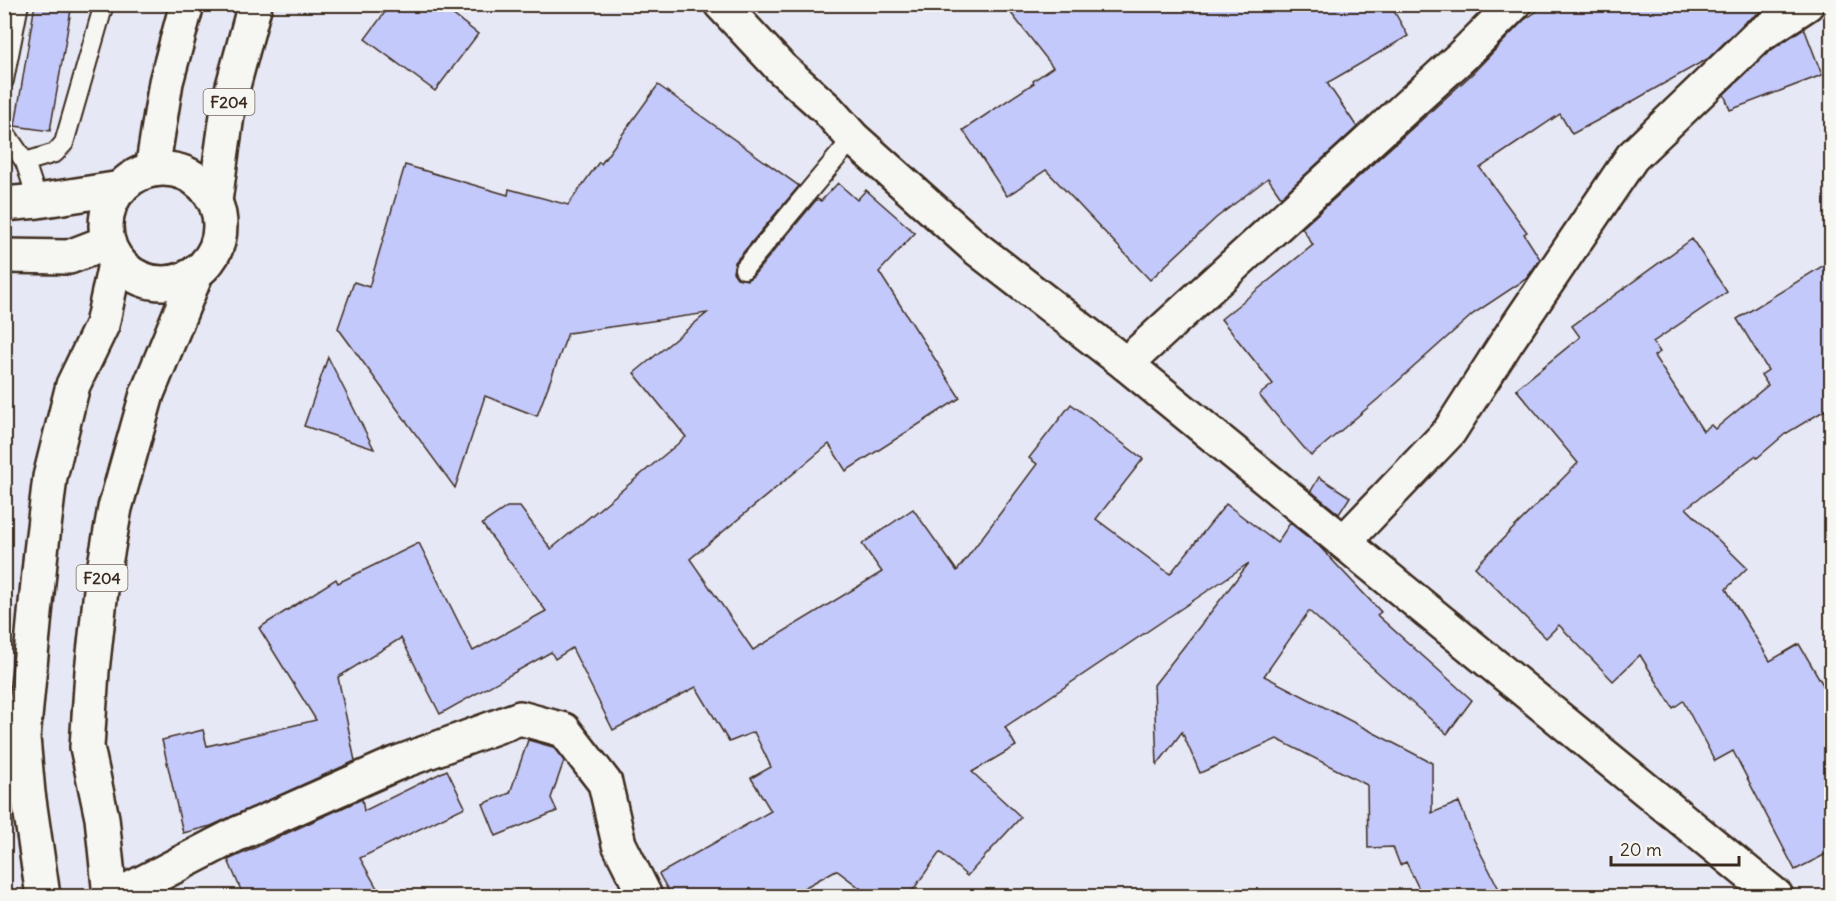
<svg xmlns="http://www.w3.org/2000/svg" width="1836" height="901" font-family="Delius,sans-serif">
	<style>
		.building { fill: #c4c9fb; stroke: #3b2a1e; stroke-width: 1.5 }
		.lines { fill: none; stroke-linecap: round; stroke-linejoin: round }
		.service-casing { stroke: #3b2a1e; stroke-width: 22 }
		.minor-casing { stroke: #3b2a1e; stroke-width: 38 }
		.tertiary-casing { stroke: #3b2a1e; stroke-width: 38 }
		.primary-casing { stroke: #3b2a1e; stroke-width: 38 }
		.service { stroke: #f6f6f2; stroke-width: 18 }
		.minor { stroke: #f6f6f2; stroke-width: 33 }
		.tertiary { stroke: #f6f6f2; stroke-width: 33 }
		.primary { stroke: #f6f6f2; stroke-width: 33 }
		.labels { text-anchor: middle; stroke-width: 4.5; stroke-linejoin: round; paint-order: stroke }
		.shield { fill: #f6f6f2; stroke: #73675e; stroke-width: 1.5 }
		.shield-label { font-size: 16px; font-weight: bold; fill: #3b2a1e }
	</style>
	<rect width="100%" height="100%" fill="#e7e8f5"/>
	<filter id="ink" filterUnits="userSpaceOnUse"><feTurbulence type="fractalNoise" baseFrequency=".0167" numOctaves="2"/><feDisplacementMap in="SourceGraphic" scale="12" xChannelSelector="R" yChannelSelector="G"/><feConvolveMatrix kernelMatrix="1 2 1 2 8 2 1 2 1" color-interpolation-filters="sRGB"/></filter>
	<g filter="url(#ink)">
		<!-- building -->
		<g class="building">
			<polygon points="35,4 72,4 50,131 15,126"/>
			<polygon points="391,4 439,4 478,34 435,91 365,39"/>
			<polygon points="1004,4 1390,4 1408,36 1327,83 1357,127 1281,197 1268,178 1216,218 1150,280 1046,170 1007,196 963,130 1034,83 1033,81 1053,67"/>
			<polygon points="1548,4 1772,4 1745,22 1709,58 1619,109 1572,134 1560,114 1480,168 1527,232 1524,234 1540,259 1526,279 1473,314 1378,399 1311,456 1259,395 1273,384 1221,319 1313,245 1302,228 1472,74 1524,20"/>
			<polygon points="1804,28 1822,75 1730,110 1724,94 1770,51"/>
			<polygon points="658,85 799,186 735,262 733,272 737,278 747,280 753,276 817,199 821,201 838,183 857,200 866,190 915,233 879,272 960,398 846,471 829,444 690,559 753,650 882,572 862,544 913,509 957,571 1037,464 1029,458 1071,404 1143,459 1096,519 1170,574 1226,504 1277,543 1290,523 1319,546 1381,612 1377,615 1472,700 1447,734 1309,611 1264,676 1432,763 1432,813 1459,802 1474,840 1503,897 1423,897 1406,862 1400,865 1393,847 1368,848 1367,785 1277,739 1200,773 1182,732 1157,765 1154,685 1249,563 1005,727 1016,746 972,772 1021,817 967,876 940,852 908,897 872,897 836,870 788,897 672,897 659,874 771,811 751,778 771,767 754,732 729,742 696,687 613,730 572,648 555,659 551,652 440,714 401,638 338,677 355,761 211,826 183,833 162,740 203,730 207,746 316,720 259,628 336,579 338,583 419,543 473,651 546,611 482,524 507,507 520,507 551,549 686,437 634,373 707,313 568,333 537,416 485,396 455,488 338,328 354,282 369,287 405,165 508,195 509,189 568,205 599,162 601,164"/>
			<polygon points="1692,239 1727,292 1653,342 1660,352 1654,356 1703,431 1711,425 1715,429 1768,385 1761,375 1768,370 1737,319 1832,260 1832,406 1785,434 1757,458 1755,456 1686,508 1747,568 1726,589 1770,661 1799,644 1832,700 1832,851 1795,870 1733,751 1715,761 1683,701 1673,708 1640,655 1613,681 1559,625 1546,638 1475,567 1578,463 1516,389 1580,337 1572,326"/>
			<polygon points="328,357 374,449 304,426"/>
			<polygon points="1319,477 1350,497 1339,514 1311,491"/>
			<polygon points="528,740 553,747 564,761 551,798 557,811 496,836 483,804 510,793"/>
			<polygon points="447,770 465,807 360,858 382,897 244,897 228,860 362,799 364,811"/>
		</g>
		<g class="lines">
			<!-- service casing -->
			<g class="service-casing">
				<g id="service">
					<polyline points="4,80 19,4"/>
					<polyline points="4,131 25,162 38,201"/>
					<polyline points="25,162 55,153 64,143 104,4"/>
					<polyline points="744,269 853,138"/>
				</g>
			</g>
			<!-- minor casing -->
			<g class="minor-casing">
				<g id="minor">
					<polyline points="721,4 781,68 827,109 853,138 976,248 1126,364 1776,896"/>
					<polyline points="1126,364 1461,57 1514,4"/>
					<polyline points="1344,542 1449,432 1506,343 1632,157 1758,36 1807,4"/>
					<polyline points="117,896 239,833 395,764 520,718 564,730 605,783 619,844 645,896"/>
				</g>
			</g>
			<!-- tertiary casing -->
			<g class="tertiary-casing">
				<g id="tertiary">
					<polyline points="4,204 38,201 121,188"/>
					<polyline points="4,256 69,257 108,242"/>
				</g>
			</g>
			<!-- primary casing -->
			<g class="primary-casing">
				<g id="primary">
					<circle cx="163" cy="226" r="57"/>
					<polyline points="152,170 166,82 187,4"/>
					<polyline points="215,201 229,101 255,4"/>
					<polyline points="43,896 28,793 23,738 41,552 50,477 73,385 102,325 116,259"/>
					<polyline points="110,896 102,818 87,747 92,671 102,581 115,508 147,394 197,272"/>
				</g>
			</g>
			<!-- service -->
			<use href="#service" class="service"/>
			<!-- minor -->
			<use href="#minor" class="minor"/>
			<!-- tertiary -->
			<use href="#tertiary" class="tertiary"/>
			<!-- primary -->
			<use href="#primary" class="primary"/>
		</g>
	</g>
	<g class="labels">
		<!-- shield labels -->
		<g class="shield">
			<rect x="203.5" y="89" width="51" height="26" rx="4.5"/>
			<rect x="76.5" y="565" width="51" height="26" rx="4.5"/>
		</g>
		<g class="shield-label">
			<text x="229" y="108">F204</text>
			<text x="102" y="584">F204</text>
		</g>
	</g>
	<!-- margin -->
	<rect width="1836" height="901" fill="none" stroke="#f6f6f2" stroke-width="24"/>
	<rect x="12" y="12" width="1812" height="877" fill="none" stroke="#3b2a1e" stroke-width="2" filter="url(#ink)"/>
	<!-- scale -->
	<path d="M1611 856v9h128v-9" fill="none" stroke="#3b2a1e" stroke-width="3"/>
	<text x="1620" y="856" font-size="18" fill="#3b2a1e" stroke="#f6f6f2" stroke-width="4.5" paint-order="stroke">20 m</text>
</svg>
